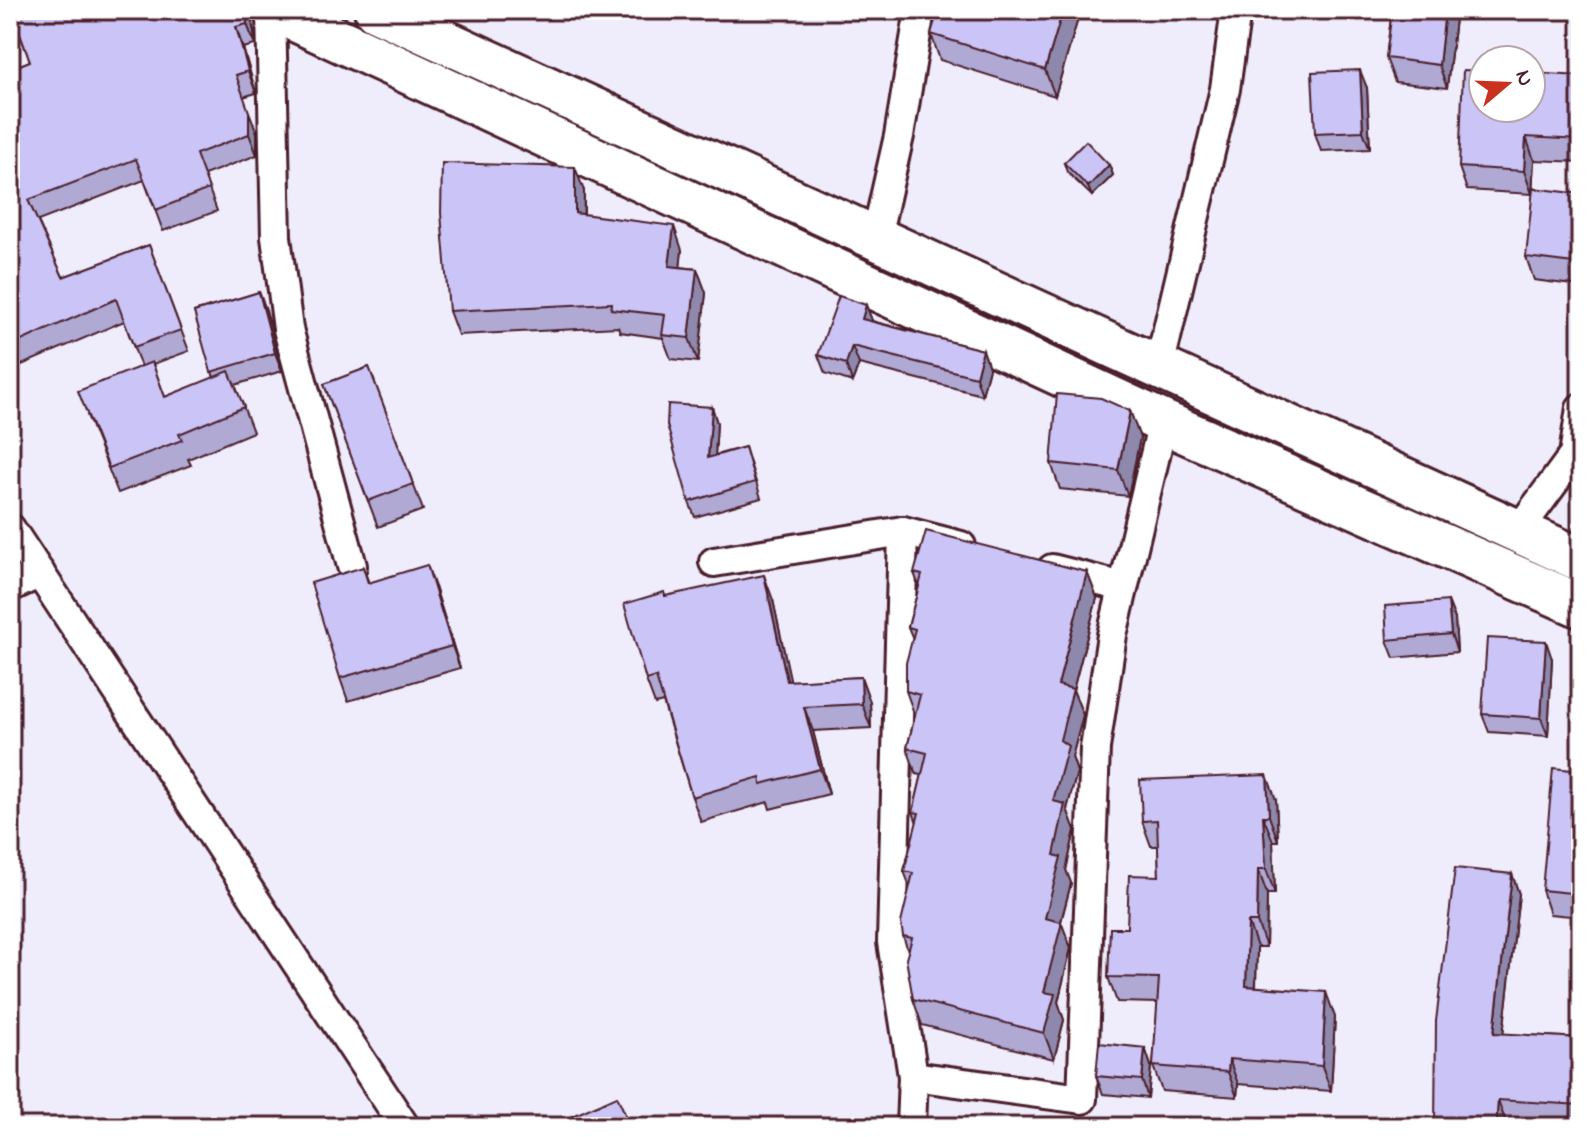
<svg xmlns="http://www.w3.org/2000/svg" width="1591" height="1137" font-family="'Indie Flower',sans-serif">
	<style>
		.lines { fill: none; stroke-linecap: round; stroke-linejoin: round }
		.minor-casing { stroke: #4a1f2b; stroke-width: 34 }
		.primary-casing { stroke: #4a1f2b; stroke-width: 48 }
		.minor { stroke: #fff; stroke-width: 28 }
		.primary { stroke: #fff; stroke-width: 42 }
		.wall { fill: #afa9d4; stroke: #4a1f2b; stroke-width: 2 }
		.shaded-wall { fill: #8e89ac; stroke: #4a1f2b; stroke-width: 2 }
		.building { fill: #cbc4f6; stroke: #4a1f2b; stroke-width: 2 }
	</style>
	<rect width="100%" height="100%" fill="#efedfc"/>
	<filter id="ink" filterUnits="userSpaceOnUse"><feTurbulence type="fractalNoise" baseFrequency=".0125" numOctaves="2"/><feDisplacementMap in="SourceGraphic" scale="16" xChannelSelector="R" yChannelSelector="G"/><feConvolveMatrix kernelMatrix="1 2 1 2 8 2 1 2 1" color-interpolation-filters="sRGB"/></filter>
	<g filter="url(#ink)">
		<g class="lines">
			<!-- minor casing -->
			<g class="minor-casing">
				<g id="minor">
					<polyline points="271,10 276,237 288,329 352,566"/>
					<polyline points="876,238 899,136 920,10"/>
					<polyline points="1159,367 1225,89 1236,10"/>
					<polyline points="10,528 405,1127"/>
					<polyline points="903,531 892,942 913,1076 1082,1099 1095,748 1112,635 1163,422"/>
					<polyline points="1518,531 1574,455 1581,408"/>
					<polyline points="714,562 903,531 961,546"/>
					<polyline points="1052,569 1123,587"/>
					<polyline points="10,587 40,573"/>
					<polyline points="911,1127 913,1076"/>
				</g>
			</g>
			<!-- primary casing -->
			<g class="primary-casing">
				<g id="primary">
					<polyline points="274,10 1163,422 1581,606"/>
					<polyline points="376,10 1581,560"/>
				</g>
			</g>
			<!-- minor -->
			<use href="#minor" class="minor"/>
			<!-- primary -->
			<use href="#primary" class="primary"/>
		</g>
		<!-- wall -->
		<g class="wall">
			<polygon points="10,10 249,10 254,32 255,45 243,48 256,93 243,97 257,133 257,155 204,175 217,211 163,231 144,180 38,221 63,277 149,245 189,351 153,364 165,397 214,378 194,312 259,292 266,310 282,371 235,385 253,432 188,459 191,465 118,493 87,415 141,367 124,321 10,370 10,69 30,61"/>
			<polygon points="1392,10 1456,10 1447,88 1395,82 1386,58"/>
			<polygon points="1077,22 1055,96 940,60 931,34"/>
			<polygon points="1581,76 1581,162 1534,160 1532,194 1467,190 1459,167"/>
			<polygon points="1367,88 1370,149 1321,151 1315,133"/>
			<polygon points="1064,163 1109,165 1113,175 1092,196 1067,172"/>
			<polygon points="584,191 584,215 682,250 680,267 697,269 706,293 698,362 671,359 663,338 620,332 618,327 458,335 449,311"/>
			<polygon points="1581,194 1581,286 1534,280 1526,257"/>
			<polygon points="866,305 872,321 983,350 989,368 982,395 859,364 852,382 825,373 818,355"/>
			<polygon points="369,367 423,510 378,527 324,384"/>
			<polygon points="712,407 717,423 715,455 745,447 761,498 695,517 689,502"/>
			<polygon points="1130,411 1140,438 1128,496 1060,489 1051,463"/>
			<polygon points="363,567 369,583 435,587 460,668 348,701 340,678"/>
			<polygon points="1087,572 1097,598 1073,690 1083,715 1072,757 1077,772 1067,809 1075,830 1066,870 1071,883 1061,922 1071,948 1070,952 1058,1002 1064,1020 1054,1059 922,1025 913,999 908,951 903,936 910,887 904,871 917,823 913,812 922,775 916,774 907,748 915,716 906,691 913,639 908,627 919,586 914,573"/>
			<polygon points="665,596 773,600 790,681 861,677 870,702 871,728 813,731 829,794 770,809 768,802 701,822 692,797 663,702 655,704 646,680"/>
			<polygon points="1448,601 1455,619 1457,652 1394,658 1387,640"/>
			<polygon points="1552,659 1548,736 1489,732 1482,714"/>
			<polygon points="1581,771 1581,917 1550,914 1542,890"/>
			<polygon points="1276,800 1278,841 1273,841 1275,894 1267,894 1266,947 1257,947 1256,987 1335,1017 1331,1091 1238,1084 1237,1097 1162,1091 1153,1066 1158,1003 1117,1002 1108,977 1127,928 1159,876 1158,846 1151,846 1142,821"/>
			<polygon points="1512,874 1519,894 1503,1034 1581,1038 1581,1124 1505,1120 1505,1127 1435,1127"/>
			<polygon points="1145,1048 1151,1066 1148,1098 1103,1094 1096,1076"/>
		</g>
		<!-- shaded-wall -->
		<g class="shaded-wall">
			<polygon points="247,10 249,10 254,32 255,45 247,24"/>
			<polygon points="1063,10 1073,10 1077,22 1055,96 1045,70"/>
			<polygon points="1445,10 1456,10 1447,88 1439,65"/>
			<polygon points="236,27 243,48 256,93 248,71"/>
			<polygon points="1360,70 1367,88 1370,149 1363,131"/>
			<polygon points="249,112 257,133 257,155 249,134"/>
			<polygon points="1526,137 1534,160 1532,194 1524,171"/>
			<polygon points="1109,165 1113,175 1092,196 1088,187"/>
			<polygon points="575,167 584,191 583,237 575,213"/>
			<polygon points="674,226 682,250 678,290 669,266"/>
			<polygon points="697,269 706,293 698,362 689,338"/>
			<polygon points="259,292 266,310 282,371 275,353"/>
			<polygon points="866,305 873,323 862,319"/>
			<polygon points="852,346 859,364 852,382 846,364"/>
			<polygon points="983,350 989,368 982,395 976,377"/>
			<polygon points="712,407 717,423 714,473 708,458"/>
			<polygon points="1130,411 1140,438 1128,496 1118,470"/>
			<polygon points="427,565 435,587 460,668 452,646"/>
			<polygon points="1087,572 1097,598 1073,690 1083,715 1072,757 1077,772 1067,809 1075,830 1066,870 1071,883 1055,944 1045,918 1054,855 1053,801 1060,740 1058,685"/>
			<polygon points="764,575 773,600 796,706 787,681"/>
			<polygon points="1448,601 1455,619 1457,652 1451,634"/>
			<polygon points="1546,641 1552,659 1548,736 1541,718"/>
			<polygon points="861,677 870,702 871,728 862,704"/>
			<polygon points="804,707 813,731 829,794 820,769"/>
			<polygon points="1267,775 1276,800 1278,841 1269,816"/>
			<polygon points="1263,816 1273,841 1275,894 1266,869"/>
			<polygon points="1258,869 1267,894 1266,947 1257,922"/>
			<polygon points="1512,874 1519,894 1501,1053 1494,1033"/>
			<polygon points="1061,922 1071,948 1070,952 1058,1002 1064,1020 1054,1059 1044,1033 1044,992"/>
			<polygon points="1248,922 1257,947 1255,1011 1246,986"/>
			<polygon points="1326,992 1335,1017 1331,1091 1322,1066"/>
			<polygon points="1145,1048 1151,1066 1148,1098 1142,1080"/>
			<polygon points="1229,1059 1238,1084 1237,1097 1228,1072"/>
			<polygon points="1498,1100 1505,1120 1505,1127 1496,1127"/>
		</g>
		<!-- building -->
		<g class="building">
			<polygon points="11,10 247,10 247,24 236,27 248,71 236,75 249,112 249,134 196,154 209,189 156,210 136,159 28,200 63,277 149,245 181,330 134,347 116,299 10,346 10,262 11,261 10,258 10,69 30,61"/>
			<polygon points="938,10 1063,10 1045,70 931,34"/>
			<polygon points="1392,10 1445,10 1439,65 1386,58"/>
			<polygon points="1360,70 1363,131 1315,133 1312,72"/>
			<polygon points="1463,70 1483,71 1483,108 1531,108 1531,73 1581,76 1581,140 1526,137 1524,171 1459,167"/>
			<polygon points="1086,141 1109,165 1088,187 1064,163"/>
			<polygon points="442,163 575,167 575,213 674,226 669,266 697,269 689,338 662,335 665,315 611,309 612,303 449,311 441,213"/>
			<polygon points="1533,188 1581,194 1581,264 1526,257"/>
			<polygon points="259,292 275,353 211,372 194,312"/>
			<polygon points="839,296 866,305 862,319 983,350 976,377 852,346 846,364 818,355"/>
			<polygon points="152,362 165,397 229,371 244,407 179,434 182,440 109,468 78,391"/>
			<polygon points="369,367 413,484 368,501 324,384"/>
			<polygon points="1057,394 1101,398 1130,411 1118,470 1051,463"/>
			<polygon points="668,404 712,407 708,458 745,447 755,482 689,502 667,425"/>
			<polygon points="926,531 1087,572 1058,685 1073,689 1060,740 1068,746 1053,801 1065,804 1054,855 1061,857 1045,918 1061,922 1061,926 1044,992 1055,994 1044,1033 913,999 906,959 912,938 903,936 901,923 913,873 904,871 919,813 913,812 927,753 907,748 920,695 906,691 906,663 915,629 908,627 922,575 914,573"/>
			<polygon points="427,565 452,646 340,678 311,583 363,567 368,583"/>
			<polygon points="764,575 787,681 861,677 862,704 804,707 820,769 761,784 760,777 692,797 656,677 646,680 624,604 664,592 665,596"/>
			<polygon points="1448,601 1451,634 1387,640 1385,606"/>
			<polygon points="1487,638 1546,641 1541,718 1482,714"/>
			<polygon points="1553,768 1581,771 1581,894 1542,890"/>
			<polygon points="1267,775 1269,816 1263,816 1266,869 1258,869 1257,922 1248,922 1246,986 1326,992 1322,1066 1229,1059 1228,1072 1153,1066 1159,978 1108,977 1110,928 1127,928 1129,875 1159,876 1157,820 1142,821 1140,780"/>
			<polygon points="1455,868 1512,874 1494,1033 1581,1038 1581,1105 1498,1100 1496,1127 1435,1127 1436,1021"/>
			<polygon points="1099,1043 1145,1048 1142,1080 1096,1076"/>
			<polygon points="617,1096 631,1127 548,1127"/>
		</g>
	</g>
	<!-- margin -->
	<rect width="1591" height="1137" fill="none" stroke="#fff" stroke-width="40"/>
	<rect x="20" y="20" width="1551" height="1097" fill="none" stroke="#4a1f2b" stroke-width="3" filter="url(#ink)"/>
	<!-- north arrow -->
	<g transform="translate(1507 84) rotate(71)"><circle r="38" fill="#ffffff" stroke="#b7a5aa" stroke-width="2"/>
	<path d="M0-6L14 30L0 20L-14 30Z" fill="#c8321e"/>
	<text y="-12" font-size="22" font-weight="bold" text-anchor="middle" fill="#4a1f2b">N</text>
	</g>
</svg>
